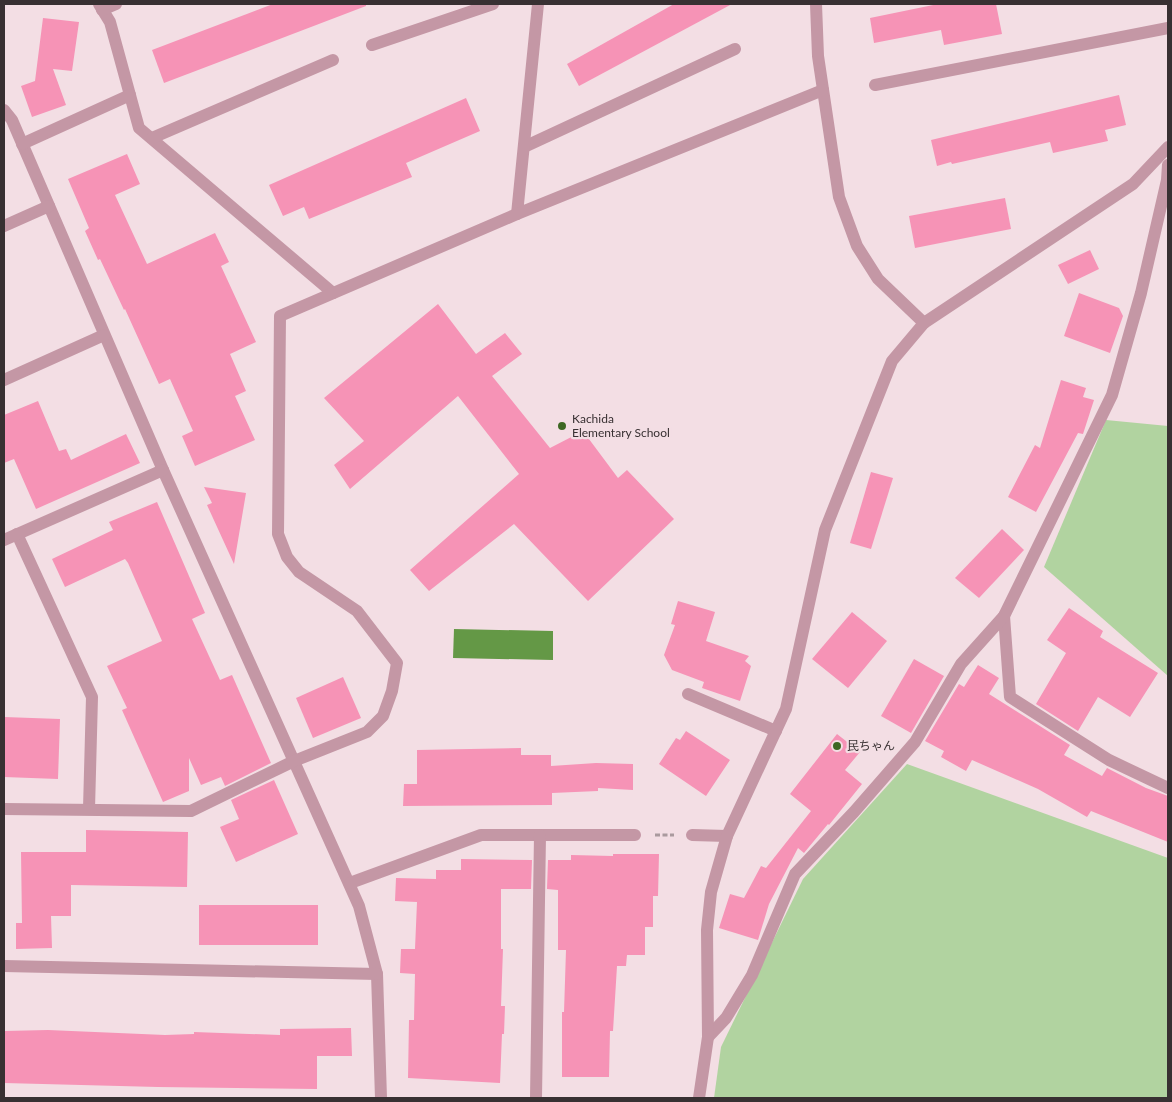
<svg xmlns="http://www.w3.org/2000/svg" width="1172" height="1102" font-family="Lato,'Noto Sans JP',sans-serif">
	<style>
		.green { fill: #b1d3a0 }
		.water { fill: #649846 }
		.building { fill: #f693b6 }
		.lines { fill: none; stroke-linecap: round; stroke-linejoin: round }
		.path { stroke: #aa9a9e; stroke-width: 3; stroke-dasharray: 5 2.5; stroke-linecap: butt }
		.minor { stroke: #c497a5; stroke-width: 12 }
		.poi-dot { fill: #3d6723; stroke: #f3dee4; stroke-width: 2 }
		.labels { text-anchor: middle; stroke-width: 4.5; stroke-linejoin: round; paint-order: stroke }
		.poi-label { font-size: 12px; fill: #383032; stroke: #f3dee4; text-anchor: start }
	</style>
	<rect width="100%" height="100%" fill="#f3dee4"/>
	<!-- green -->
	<g class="green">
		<polygon points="1106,420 1168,426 1168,676 1044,567"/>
		<polygon points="907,764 1168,858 1168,1098 714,1098 721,1047 803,879"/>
	</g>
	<!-- water -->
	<polygon class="water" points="454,629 553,631 553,660 453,658"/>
	<!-- building -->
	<g class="building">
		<polygon points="273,4 366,4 366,6 164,83 152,50"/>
		<polygon points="674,4 732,4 579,86 567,64"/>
		<polygon points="938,4 996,4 1002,34 944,45 941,30 874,43 870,18"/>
		<polygon points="43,18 79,22 72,71 53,69 66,105 32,117 21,86 35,81"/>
		<polygon points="1119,95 1126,125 1105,130 1108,141 1053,153 1050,142 952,164 951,162 937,166 931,140"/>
		<polygon points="466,98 480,131 406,163 412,177 309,219 304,207 283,216 269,185"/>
		<polygon points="127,154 140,184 115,195 147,264 215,233 229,262 221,266 256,342 230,354 246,391 235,396 255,440 195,466 182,436 193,431 170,379 159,384 125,309 124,310 100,259 98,260 85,231 89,228 68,179"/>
		<polygon points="1005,198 1011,229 915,248 909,216"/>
		<polygon points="1090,250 1099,269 1068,284 1058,265"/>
		<polygon points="1079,293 1119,308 1123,316 1110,353 1064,336"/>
		<polygon points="438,304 476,354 505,333 522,354 492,376 550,448 583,431 618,478 627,470 674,519 588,601 514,524 429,591 410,570 519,474 458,396 350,489 334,465 364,441 324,398"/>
		<polygon points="1061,380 1086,388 1083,397 1094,400 1083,434 1078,433 1036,512 1008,497 1035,445 1040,448"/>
		<polygon points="38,401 59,451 66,449 71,460 126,434 140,463 36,509 14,459 4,463 4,415"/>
		<polygon points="871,472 893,478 871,549 850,543"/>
		<polygon points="204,487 246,493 234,564 207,505 212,503"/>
		<polygon points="157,502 205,613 192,619 220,680 232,675 271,763 225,786 221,777 201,785 189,758 189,791 163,802 122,710 127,708 107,666 162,641 128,563 125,559 65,587 52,559 113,530 109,522"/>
		<polygon points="1002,529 1024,550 979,598 955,578"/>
		<polygon points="678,601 715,612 706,641 749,656 745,661 751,666 740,701 702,688 704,682 672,670 664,655 675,625 671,624"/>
		<polygon points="1069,608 1103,631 1100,637 1158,673 1130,717 1098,697 1078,731 1036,704 1066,653 1047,640"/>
		<polygon points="852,612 887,641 848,688 812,659"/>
		<polygon points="914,659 944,676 911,733 881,716"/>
		<polygon points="978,665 999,678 989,694 1070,745 1064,755 1102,776 1107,768 1146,788 1168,796 1168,842 1091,811 1087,817 1038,789 972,760 966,771 941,757 944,751 925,741 959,684 964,687"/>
		<polygon points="343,677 361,718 313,738 296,698"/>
		<polygon points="4,717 60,719 58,779 4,777"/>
		<polygon points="686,731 730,760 706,796 659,764 676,738 680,740"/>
		<polygon points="837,734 860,752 845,770 862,784 829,825 828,824 804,853 798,848 769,904 758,940 719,928 730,894 744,898 761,866 766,868 811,811 790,794"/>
		<polygon points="521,748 521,755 551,755 551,766 596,763 633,764 633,790 598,788 598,791 552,793 552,805 403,806 404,784 417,784 417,750"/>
		<polygon points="274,780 298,834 236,862 220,827 239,819 231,800"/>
		<polygon points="86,830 188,832 187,887 71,885 71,916 51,916 52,948 16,949 16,923 22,923 21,852 86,852"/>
		<polygon points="613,854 659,854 658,896 653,896 653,927 645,927 645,955 627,955 626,966 617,966 613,1031 610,1031 609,1077 562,1077 562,1012 564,1012 566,950 558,950 558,890 547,889 548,860 571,860 571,855 613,856"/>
		<polygon points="461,859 532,860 531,889 501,889 501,949 503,949 501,1006 505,1006 504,1034 502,1034 500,1083 408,1078 409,1020 414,1020 415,974 400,973 401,949 415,949 417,902 395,901 396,878 436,879 436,870 461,870"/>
		<rect x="199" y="905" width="119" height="40"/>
		<polygon points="351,1028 352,1056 317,1056 317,1089 158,1087 4,1083 4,1031 48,1030 165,1035 194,1034 194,1032 280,1035 280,1029"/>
	</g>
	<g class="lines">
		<!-- path -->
		<polyline class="path" points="655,835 674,835"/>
		<!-- minor -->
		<g class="minor">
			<polyline points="99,4 110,22 139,128 333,293"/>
			<polyline points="816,4 818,56 839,197 857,246 878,279 924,323"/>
			<polyline points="102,10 116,4"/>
			<polyline points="372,45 493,4"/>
			<polyline points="875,85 1168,28"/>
			<polyline points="4,110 12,120 163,470 359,906 377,974 381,1098"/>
			<polyline points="152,138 333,60"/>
			<polyline points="22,144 130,95"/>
			<polyline points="524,147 735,49"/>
			<polyline points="517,214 538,4"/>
			<polyline points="4,226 49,206"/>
			<polyline points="4,380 104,335"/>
			<polyline points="17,534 92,697 89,809"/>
			<polyline points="4,540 163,470"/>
			<polyline points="1004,616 1010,697 1109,760 1168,788"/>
			<polyline points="688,694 776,731"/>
			<polyline points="4,809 191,811 294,761 367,732 383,716 392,691 397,663 357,611 299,572 287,557 278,534 280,316 517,214 823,90"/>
			<polyline points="692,835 727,836"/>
			<polyline points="350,883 481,835 635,835"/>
			<polyline points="4,966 377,974"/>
			<polyline points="708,1037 726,1018 752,975 795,874 854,812 915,742 961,664 1004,616 1112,395 1141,293 1167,180 1168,165"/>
			<polyline points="536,1098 540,835"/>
			<polyline points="699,1098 708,1037 707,930 711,892 727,836 786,709 825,530 892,361 924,323 1133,184 1168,147"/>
		</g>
	</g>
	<!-- markers -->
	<g class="poi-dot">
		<circle cx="562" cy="426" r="5"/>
		<circle cx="837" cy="746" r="5"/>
	</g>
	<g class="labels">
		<!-- poi labels -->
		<g class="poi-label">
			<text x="572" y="423">Kachida<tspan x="572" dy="14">Elementary School</tspan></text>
			<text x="847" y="750">民ちゃん</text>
		</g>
	</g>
	<!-- border -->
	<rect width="1172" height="1102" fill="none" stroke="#383032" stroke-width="10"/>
</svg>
